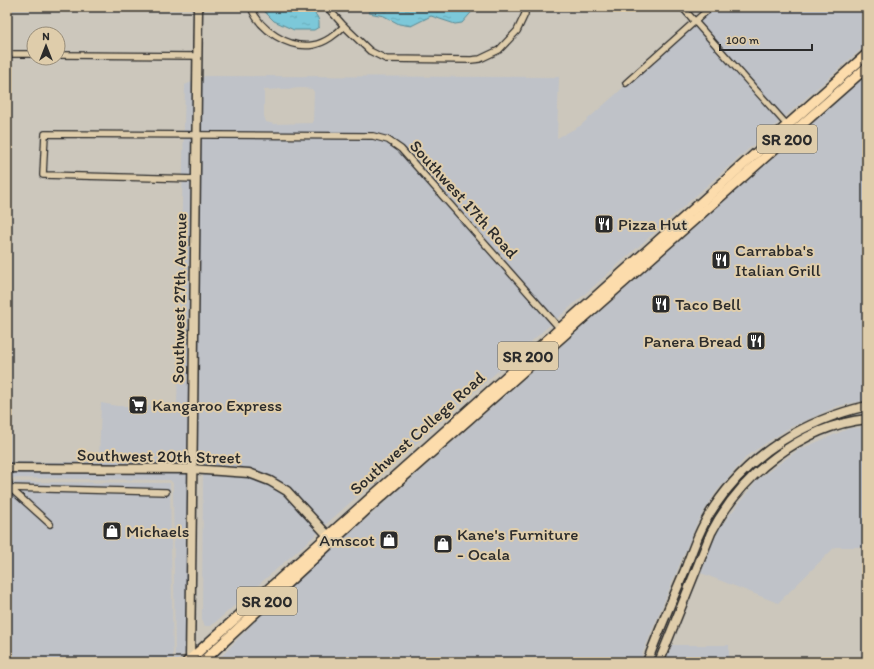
<svg xmlns="http://www.w3.org/2000/svg" width="874" height="669" font-family="Itim,sans-serif">
	<style>
		.built { fill: #bfc2c8; fill-rule: evenodd }
		.water { fill: url(#water-ripples); stroke: #5b8993 }
		.lines { fill: none; stroke-linecap: round; stroke-linejoin: round }
		.street-casing { stroke: #2b2b2b; stroke-width: 8 }
		.secondary-casing { stroke: #2b2b2b; stroke-width: 11 }
		.primary-casing { stroke: #2b2b2b; stroke-width: 12 }
		.street { stroke: #dfcdab; stroke-width: 5.5 }
		.secondary { stroke: #dfcdab; stroke-width: 8 }
		.primary { stroke: #fcdcac; stroke-width: 9 }
		.labels { text-anchor: middle; stroke-width: 4; stroke-linejoin: round; paint-order: stroke }
		.shield { fill: #dfcdab; stroke: #615c51; stroke-width: 1 }
		.shield-label { font-size: 16px; font-weight: bold; fill: #2b2b2b }
		.street-label { font-size: 17px; fill: #2b2b2b; stroke: #dfcdab }
		.poi-label { font-size: 17px; fill: #2b2b2b; stroke: #dfcdab; text-anchor: start }
	</style>
	<defs>
		<pattern id="water-ripples" width="26" height="14" patternUnits="userSpaceOnUse"><rect width="26" height="14" fill="#7bc8d9"/><path d="M2 4q2-2 4 0t4 0M15 11q2-2 4 0t4 0" fill="none" stroke="#6aacba"/></pattern>
	</defs>
	<rect width="100%" height="100%" fill="#ccc7bc"/>
	<filter id="ink" filterUnits="userSpaceOnUse"><feTurbulence type="fractalNoise" baseFrequency=".025" numOctaves="2"/><feDisplacementMap in="SourceGraphic" scale="8" xChannelSelector="R" yChannelSelector="G"/><feConvolveMatrix kernelMatrix="1 2 1 2 8 2 1 2 1" color-interpolation-filters="sRGB"/></filter>
	<g filter="url(#ink)">
		<!-- built -->
		<g class="built">
			<path d="M714,7H867V44L410,449L324,526L289,488L249,469L195,466L201,78L205,76L559,77L557,138L580,126ZM303,88L312,89L314,92L313,123L274,124L266,122L264,116V90Z"/>
			<polygon points="867,75 867,400 838,406 789,428 748,455 716,492 697,523 639,662 216,662 278,597"/>
			<polygon points="194,81 188,466 7,465 7,462 99,462 101,403 117,406 177,406 185,85"/>
			<polygon points="867,427 867,547 835,547 778,603 701,573 718,530 757,480 798,450 850,428"/>
			<polygon points="7,472 188,473 186,652 176,662 175,662 173,483 170,480 7,478"/>
			<polygon points="227,474 248,476 269,484 285,494 320,531 211,626 205,626 202,621 203,475"/>
			<polygon points="7,482 170,483 173,660 171,662 7,662"/>
			<polygon points="672,645 729,645 729,662 665,662"/>
		</g>
		<!-- water -->
		<g class="water">
			<path d="M260,7C279,7 322,0 319,27L314,30H294L274,21Z"/>
			<polygon points="369,7 476,7 462,23 455,24 431,16 411,26 399,24 384,16 369,13"/>
		</g>
		<g class="lines">
			<!-- street casing -->
			<g class="street-casing">
				<g id="street">
					<path d="M251,7C259,30 289,49 313,45C325,43 337,34 344,26L370,51L386,59L471,60L480,59L499,50L517,31L525,14V7"/>
					<polyline points="327,7 344,26"/>
					<polyline points="682,7 787,125"/>
					<polyline points="7,54 34,54"/>
					<polyline points="58,55 198,56"/>
					<polyline points="626,83 711,7"/>
					<polyline points="196,179 43,175 45,134 373,136 388,140 401,149 562,331"/>
					<polyline points="7,477 10,488 50,524"/>
					<polyline points="7,488 166,492"/>
				</g>
			</g>
			<!-- secondary casing -->
			<g class="secondary-casing">
				<g id="secondary">
					<polyline points="7,468 191,469 249,473 270,481 287,491 332,540"/>
					<polyline points="190,662 198,7"/>
					<path d="M647,662C659,631 672,600 685,570C693,548 701,526 714,507C750,453 805,420 867,406"/>
					<path d="M659,662L711,533C741,475 801,426 867,419"/>
				</g>
			</g>
			<!-- primary casing -->
			<g class="primary-casing">
				<g id="primary">
					<polyline points="187,662 867,54"/>
					<polyline points="202,662 365,511 867,67"/>
				</g>
			</g>
			<!-- street -->
			<use href="#street" class="street"/>
			<!-- secondary -->
			<use href="#secondary" class="secondary"/>
			<!-- primary -->
			<use href="#primary" class="primary"/>
		</g>
	</g>
	<!-- icons -->
	<defs>
		<g id="restaurant-square" transform="scale(1)"><rect x="-9" y="-9" width="18" height="18" rx="4" fill="#2b2b2b" stroke="#dfcdab"/><path d="M-5-6h1v4h1v-4h1v4h1v-4h1v5L-1.5 .5V6h-2V.5L-5-1ZM5-6V6H3V1.5H1.5Q1.5-4 5-6Z" fill="#fff"/></g>
		<g id="supermarket-square" transform="scale(1)"><rect x="-9" y="-9" width="18" height="18" rx="4" fill="#2b2b2b" stroke="#dfcdab"/><path d="M-6-5.5h2.5l.6 2H6L4.5 2H-2.5L-4.4-4H-6ZM-1.5 3.2a1.3 1.3 0 1 0 .1 0ZM3 3.2a1.3 1.3 0 1 0 .1 0Z" fill="#fff"/></g>
		<g id="shop-square" transform="scale(1)"><rect x="-9" y="-9" width="18" height="18" rx="4" fill="#2b2b2b" stroke="#dfcdab"/><path d="M-5-2.5h2.3a2.7 3.5 0 0 1 5.4 0H5L5.5 6h-11ZM-1.5-2.5h3a1.5 2.3 0 0 0-3 0Z" fill="#fff"/></g>
	</defs>
	<g fill-rule="evenodd">
		<use href="#restaurant-square" x="604" y="224"/>
		<use href="#restaurant-square" x="721" y="260"/>
		<use href="#restaurant-square" x="661" y="304"/>
		<use href="#restaurant-square" x="756" y="341"/>
		<use href="#supermarket-square" x="138" y="405"/>
		<use href="#shop-square" x="112" y="531"/>
		<use href="#shop-square" x="389" y="540"/>
		<use href="#shop-square" x="443" y="544"/>
	</g>
	<g class="labels">
		<!-- shield labels -->
		<g class="shield">
			<rect x="757" y="125" width="60" height="28" rx="3"/>
			<rect x="498" y="342" width="60" height="28" rx="3"/>
			<rect x="237" y="587" width="60" height="28" rx="3"/>
		</g>
		<g class="shield-label">
			<text x="787" y="145">SR 200</text>
			<text x="528" y="362">SR 200</text>
			<text x="267" y="607">SR 200</text>
		</g>
		<!-- street labels -->
		<g class="street-label">
			<text transform="translate(464 199) rotate(48)" y="6">Southwest 17th Road</text>
			<text transform="translate(179 298) rotate(-89)" y="6">Southwest 27th Avenue</text>
			<text transform="translate(417 433) rotate(-42)" y="6">Southwest College Road</text>
			<text transform="translate(159 456) rotate(1)" y="6">Southwest 20th Street</text>
		</g>
		<!-- poi labels -->
		<g class="poi-label">
			<text x="618" y="230">Pizza Hut</text>
			<text x="735" y="256">Carrabba's<tspan x="735" dy="20">Italian Grill</tspan></text>
			<text x="675" y="310">Taco Bell</text>
			<text x="742" y="347" text-anchor="end">Panera Bread</text>
			<text x="152" y="411">Kangaroo Express</text>
			<text x="126" y="537">Michaels</text>
			<text x="457" y="540">Kane's Furniture<tspan x="457" dy="20">- Ocala</tspan></text>
			<text x="375" y="546" text-anchor="end">Amscot</text>
		</g>
	</g>
	<!-- margin -->
	<rect width="874" height="669" fill="none" stroke="#dfcdab" stroke-width="24"/>
	<rect x="12" y="12" width="850" height="645" fill="none" stroke="#2b2b2b" stroke-width="1.5" filter="url(#ink)"/>
	<!-- north arrow -->
	<g transform="translate(46 46)"><circle r="19" fill="#dfcdab" stroke="#978c78"/>
	<path d="M0-3L7 15L0 10L-7 15Z" fill="#2b2b2b"/>
	<text y="-6" font-size="11" font-weight="bold" text-anchor="middle" fill="#2b2b2b">N</text>
	</g>
	<!-- scale -->
	<path d="M720 44v6h92v-6" fill="none" stroke="#2b2b2b" stroke-width="2"/>
	<text x="726" y="44" font-size="12" fill="#2b2b2b" stroke="#dfcdab" stroke-width="3" paint-order="stroke">100 m</text>
</svg>
